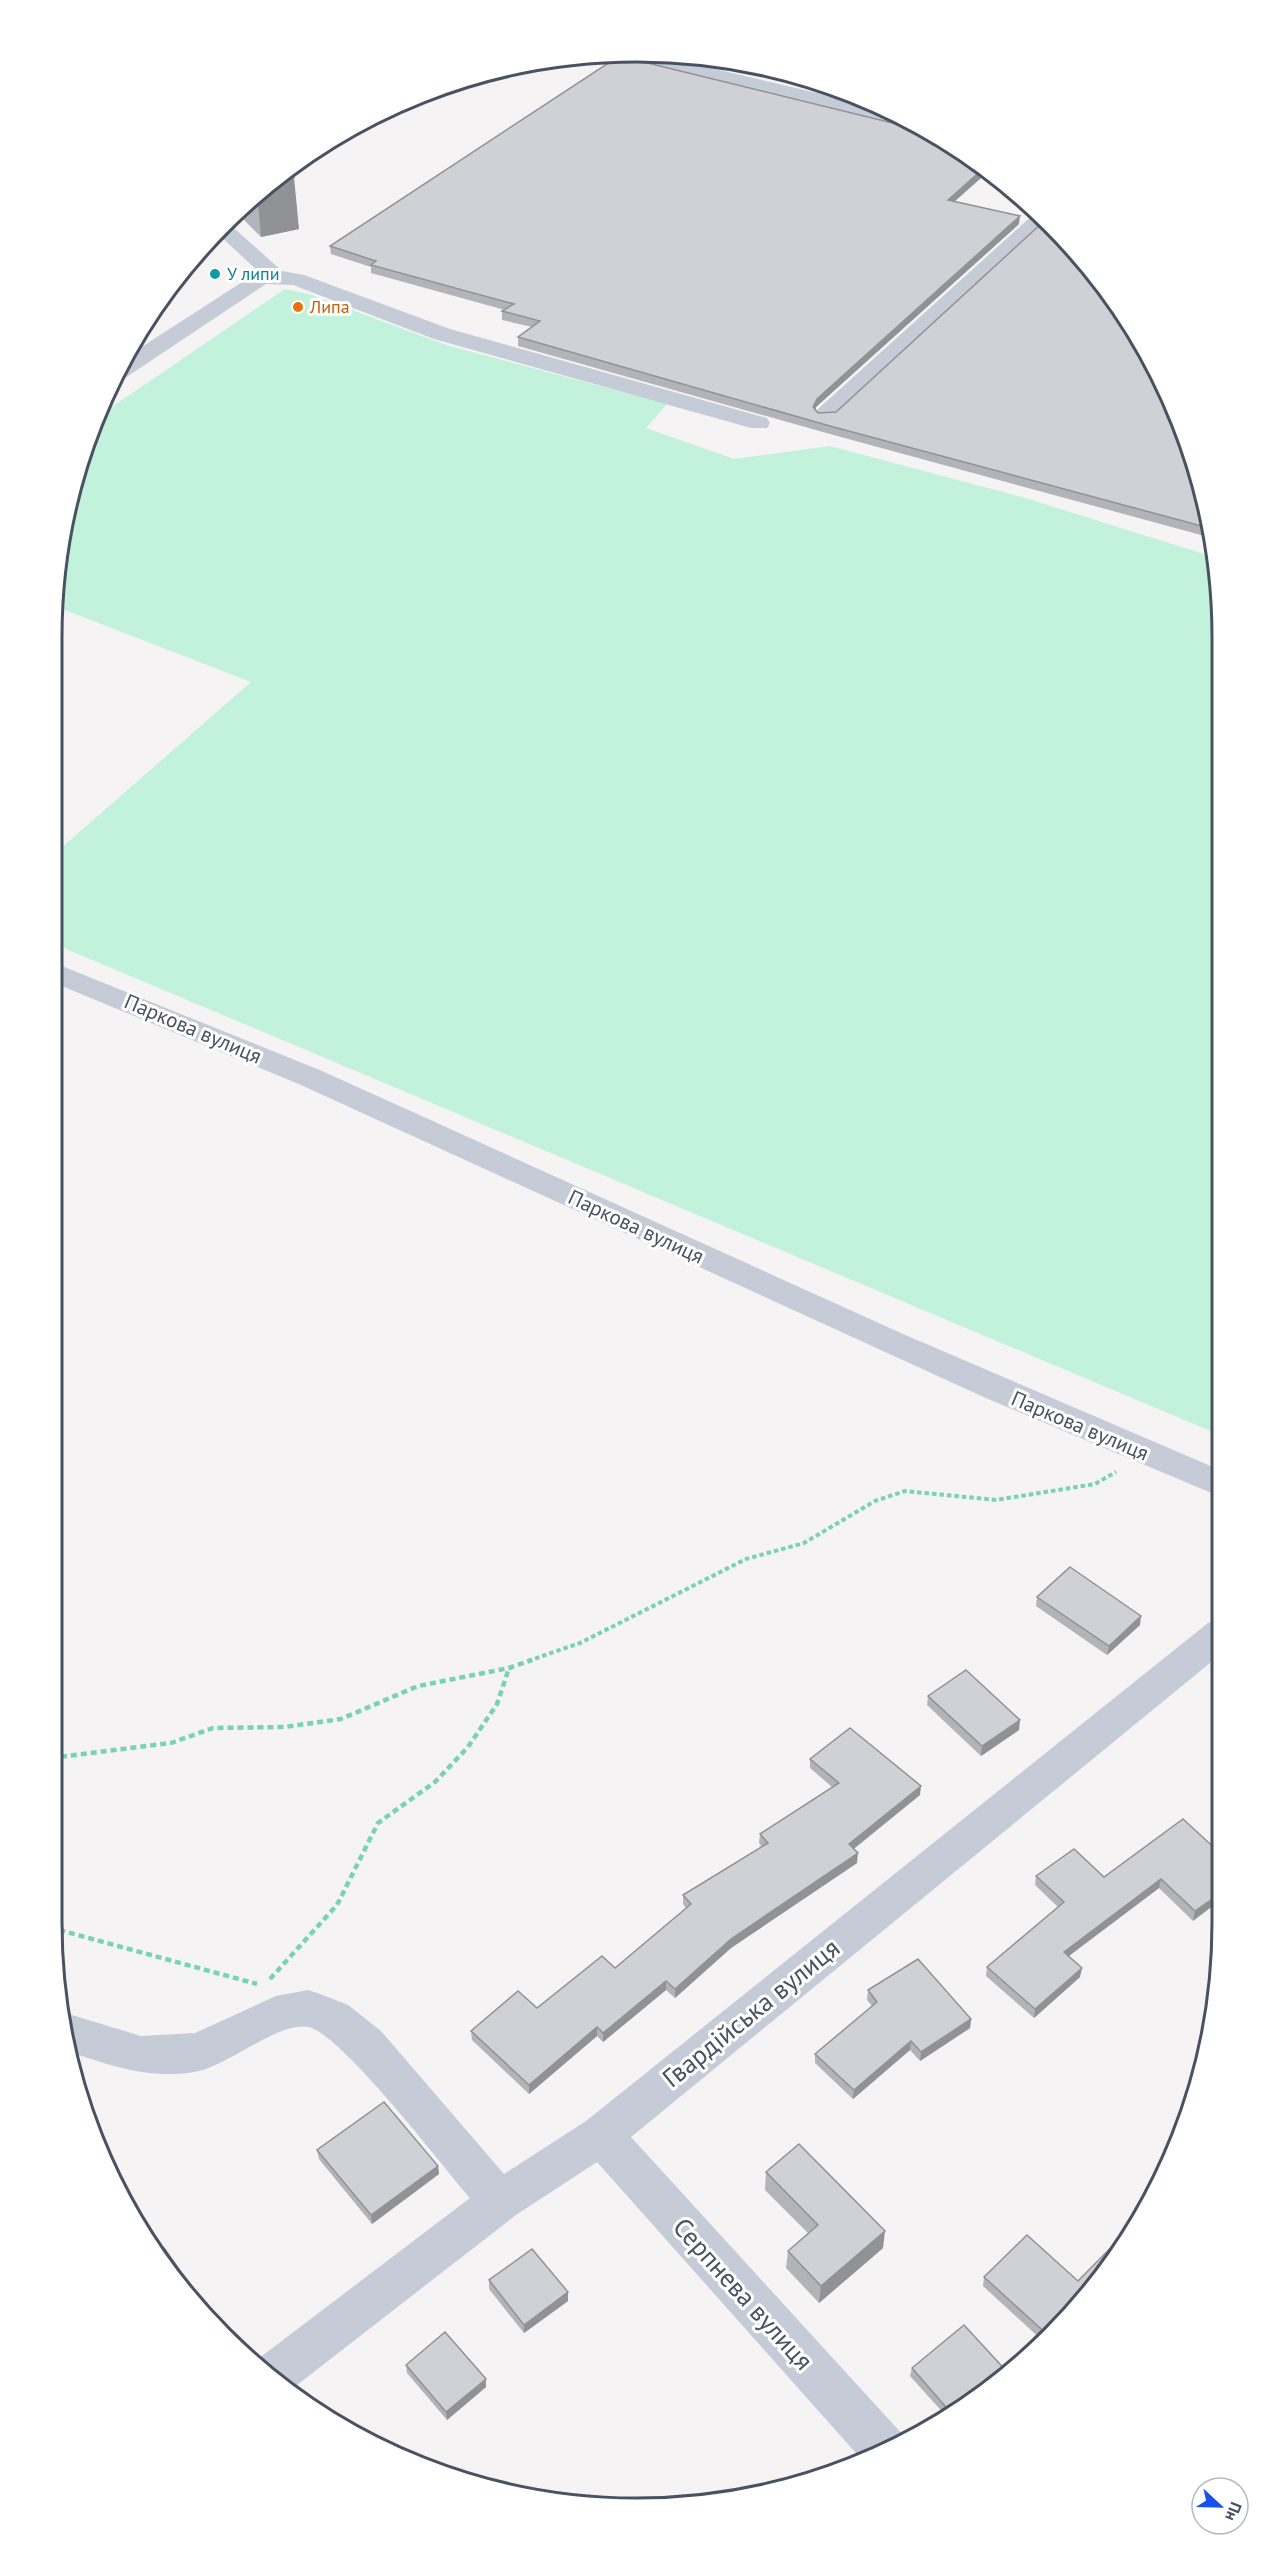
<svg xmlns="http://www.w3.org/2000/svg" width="1274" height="2560" font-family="'PT Sans',sans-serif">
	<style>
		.green { fill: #c2f2dc }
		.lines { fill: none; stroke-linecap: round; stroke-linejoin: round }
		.path-far1 { stroke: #78d2b4; stroke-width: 4; stroke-dasharray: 4.5 3; stroke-linecap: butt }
		.path { stroke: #78d2b4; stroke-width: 4.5; stroke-dasharray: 6 4; stroke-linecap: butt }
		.minor { fill: #c6ccd7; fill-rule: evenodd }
		.wall { fill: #b2b4b9 }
		.shaded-wall { fill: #919296 }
		.building { fill: #cfd1d7; stroke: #919296; stroke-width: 1.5 }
		.culture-dot { fill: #0f9aa8; stroke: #fff; stroke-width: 2 }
		.food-dot { fill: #e8710a; stroke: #fff; stroke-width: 2 }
		.labels { text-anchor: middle; stroke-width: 6; stroke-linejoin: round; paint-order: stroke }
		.far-culture-label { font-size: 18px; fill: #0d838f; stroke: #fff; text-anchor: start }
		.far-food-label { font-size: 18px; fill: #c56008; stroke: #fff; text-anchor: start }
		.street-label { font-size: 21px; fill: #495261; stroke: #fff }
		.near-street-label { font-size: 26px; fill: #495261; stroke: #fff }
		.rim { fill: none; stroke: #495261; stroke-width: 3 }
	</style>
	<rect width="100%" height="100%" fill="#f5f3f3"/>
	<!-- green -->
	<polygon class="green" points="285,289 312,295 446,345 667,404 646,428 734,459 830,446 1022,497 1217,558 1220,1435 52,943 52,856 251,682 52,605 71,486 97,417"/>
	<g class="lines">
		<!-- path-far1 -->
		<polyline class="path-far1" points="528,1661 580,1643 746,1559 804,1543 875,1501 905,1491 996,1500 1095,1484 1116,1472"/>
		<!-- path -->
		<g class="path">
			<polyline points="51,1758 171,1743 213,1728 284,1727 341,1719 418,1686 509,1668 532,1660"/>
			<polyline points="51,1924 63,1931 257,1984"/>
			<polyline points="270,1979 337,1905 378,1823 435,1782 468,1747 497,1704 509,1668"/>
		</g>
		<!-- minor -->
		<g class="minor">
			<polygon points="648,53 897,112 918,125 911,127 623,58 620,54"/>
			<polygon points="1035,213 1045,224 834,419 818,419 815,414 818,409"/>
			<polygon points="227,222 282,271 304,275 450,329 767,418 770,423 767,428 751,428 434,339 293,285 266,284 122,380 110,381 123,359 253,275 260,273 217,233"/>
			<polygon points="52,962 322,1071 903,1334 1220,1470 1221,1497 988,1399 301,1085 52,982"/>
			<path d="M1221,1618V1654L631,2137L903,2435L906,2443L863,2461L597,2162L516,2215L288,2392L252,2365L254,2362L470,2198C443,2167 340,2032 308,2027C278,2022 230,2064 199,2071C150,2081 111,2065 66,2051L60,2013L62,2012L141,2036L195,2033L276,1996L308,1990L323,1995L348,2005L381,2031L504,2174L586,2121L1208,1623Z"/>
		</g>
	</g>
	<!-- wall -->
	<g class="wall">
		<polygon points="929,132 990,170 954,202 1019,224 816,407 816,409 818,413 1179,413 1212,538 830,434 518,346 518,337 532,327 502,320 502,311 505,310 371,273 371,267 331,254 330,246"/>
		<polygon points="287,170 299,229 261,237 236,212 250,197"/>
		<polygon points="1037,1597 1140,1625 1107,1655 1036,1606"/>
		<polygon points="928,1696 1019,1730 981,1756 927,1705"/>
		<polygon points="810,1759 920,1795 854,1849 857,1863 731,1948 675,1998 666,1990 603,2042 597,2036 529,2094 472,2040 471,2031 537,2008 615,1968 686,1908 683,1904 683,1895 762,1847 759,1843 760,1834 832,1787 810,1768"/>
		<polygon points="1221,1854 1193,1921 1159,1888 1069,1956 1080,1977 1034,2018 986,1976 987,1967 1058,1907 1035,1885 1036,1876 1104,1877"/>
		<polygon points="868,1990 971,2019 970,2028 920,2061 910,2050 853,2099 815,2063 815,2054 872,2006 867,2000"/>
		<polygon points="1184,2125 1179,2138 1178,2137 1180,2128"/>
		<polygon points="317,2150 438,2166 439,2174 372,2224 319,2159"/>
		<polygon points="766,2172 883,2248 819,2303 786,2268 788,2251 808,2233 765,2190"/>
		<polygon points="984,2277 1052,2337 1045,2343 983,2286"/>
		<polygon points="489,2280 568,2292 568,2301 524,2333 489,2289"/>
		<polygon points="406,2365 486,2379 486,2387 447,2420 407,2373"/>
		<polygon points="912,2368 993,2388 947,2417 910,2376"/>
	</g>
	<!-- shaded-wall -->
	<g class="shaded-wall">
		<polygon points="985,167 990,170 947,208 948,200"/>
		<polygon points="294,177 299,229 261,237 257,192 270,182"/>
		<polygon points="1020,216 1019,224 816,407 813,415 813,407 817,399"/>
		<polygon points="1141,1616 1140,1625 1107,1655 1109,1646"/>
		<polygon points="1020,1720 1019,1730 981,1756 982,1746"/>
		<polygon points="921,1786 920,1795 848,1853 849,1844"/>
		<polygon points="858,1853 857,1863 731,1948 675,1998 675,1989 731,1939"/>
		<polygon points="1161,1879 1159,1888 1062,1961 1064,1952"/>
		<polygon points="1222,1892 1222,1899 1193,1921 1195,1911"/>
		<polygon points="1082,1968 1080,1977 1034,2018 1035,2009"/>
		<polygon points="666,1981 666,1990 603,2042 603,2033"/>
		<polygon points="971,2019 970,2028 920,2061 921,2052"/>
		<polygon points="597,2027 597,2036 529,2094 529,2085"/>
		<polygon points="911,2041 910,2050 853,2099 854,2090"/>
		<polygon points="438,2166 439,2174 372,2224 371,2215"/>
		<polygon points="885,2231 883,2248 819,2303 821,2286"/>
		<polygon points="568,2292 568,2301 524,2333 524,2325"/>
		<polygon points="486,2379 486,2387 447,2420 446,2412"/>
	</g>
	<!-- building -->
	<g class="building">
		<polygon points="619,56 929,132 985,167 948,200 1020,216 817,399 813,407 818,413 836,412 1043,222 1102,281 1179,413 1209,528 830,426 518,337 540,321 502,311 514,304 371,265 376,261 330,246"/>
		<polygon points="287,170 294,177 270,182"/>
		<polygon points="1070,1567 1141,1616 1109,1646 1037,1597"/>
		<polygon points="966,1670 1020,1720 982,1746 928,1696"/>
		<polygon points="850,1728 921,1786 849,1844 858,1853 731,1939 675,1989 666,1981 603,2033 597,2027 529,2085 471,2031 518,1991 537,2008 602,1956 615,1968 691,1904 683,1895 768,1843 760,1834 839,1783 810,1759"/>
		<polygon points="1183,1819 1221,1854 1222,1892 1195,1911 1161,1879 1064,1952 1082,1968 1035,2009 987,1967 1064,1902 1036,1876 1074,1849 1104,1877"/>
		<polygon points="918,1959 971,2019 921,2052 911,2041 854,2090 815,2054 877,2002 868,1990"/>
		<polygon points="384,2102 438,2166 371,2215 317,2150"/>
		<polygon points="799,2144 885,2231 821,2286 788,2251 818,2225 766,2172"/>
		<polygon points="1145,2213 1124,2249 1051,2338 984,2277 1027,2235 1078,2281"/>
		<polygon points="164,2248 218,2326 216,2327 172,2280 155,2254"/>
		<polygon points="532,2249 568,2292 524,2325 489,2280"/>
		<polygon points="964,2325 1009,2374 993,2388 952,2414 912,2368"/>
		<polygon points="445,2332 486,2379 446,2412 406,2365"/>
		<polygon points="761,2486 767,2493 746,2497"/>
	</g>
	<!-- markers -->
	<circle class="culture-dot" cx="215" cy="274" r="6"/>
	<circle class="food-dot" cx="298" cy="307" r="6"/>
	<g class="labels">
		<!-- far-culture labels -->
		<g class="far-culture-label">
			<text x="227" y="280">У липи</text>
		</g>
		<!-- far-food labels -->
		<g class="far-food-label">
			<text x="310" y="313">Липа</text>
		</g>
		<!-- street labels -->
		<g class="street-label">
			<text transform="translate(193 1029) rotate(23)" y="7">Паркова вулиця</text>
			<text transform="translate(636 1227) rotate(25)" y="7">Паркова вулиця</text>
			<text transform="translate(1080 1426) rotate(23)" y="7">Паркова вулиця</text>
		</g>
		<!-- near-street labels -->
		<g class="near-street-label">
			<text transform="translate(751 2013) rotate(-39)" y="9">Гвардійська вулиця</text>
			<text transform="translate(743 2294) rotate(48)" y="9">Серпнева вулиця</text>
		</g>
	</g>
	<!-- crop -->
	<path d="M0 0H1274V2560H0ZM637 62H637A575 575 0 0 1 1212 637V1923A575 575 0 0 1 637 2498H637A575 575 0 0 1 62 1923V637A575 575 0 0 1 637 62Z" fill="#fff" fill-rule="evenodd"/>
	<path class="rim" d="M637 62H637A575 575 0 0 1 1212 637V1923A575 575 0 0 1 637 2498H637A575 575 0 0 1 62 1923V637A575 575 0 0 1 637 62Z"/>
	<!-- north arrow -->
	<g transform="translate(1220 2506) rotate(112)"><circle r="28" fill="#ffffff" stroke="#b6bac0" stroke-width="1.5"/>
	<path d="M0-4.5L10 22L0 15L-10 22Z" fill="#1551ed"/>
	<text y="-9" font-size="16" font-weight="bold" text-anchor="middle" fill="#495261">Пн</text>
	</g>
</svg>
